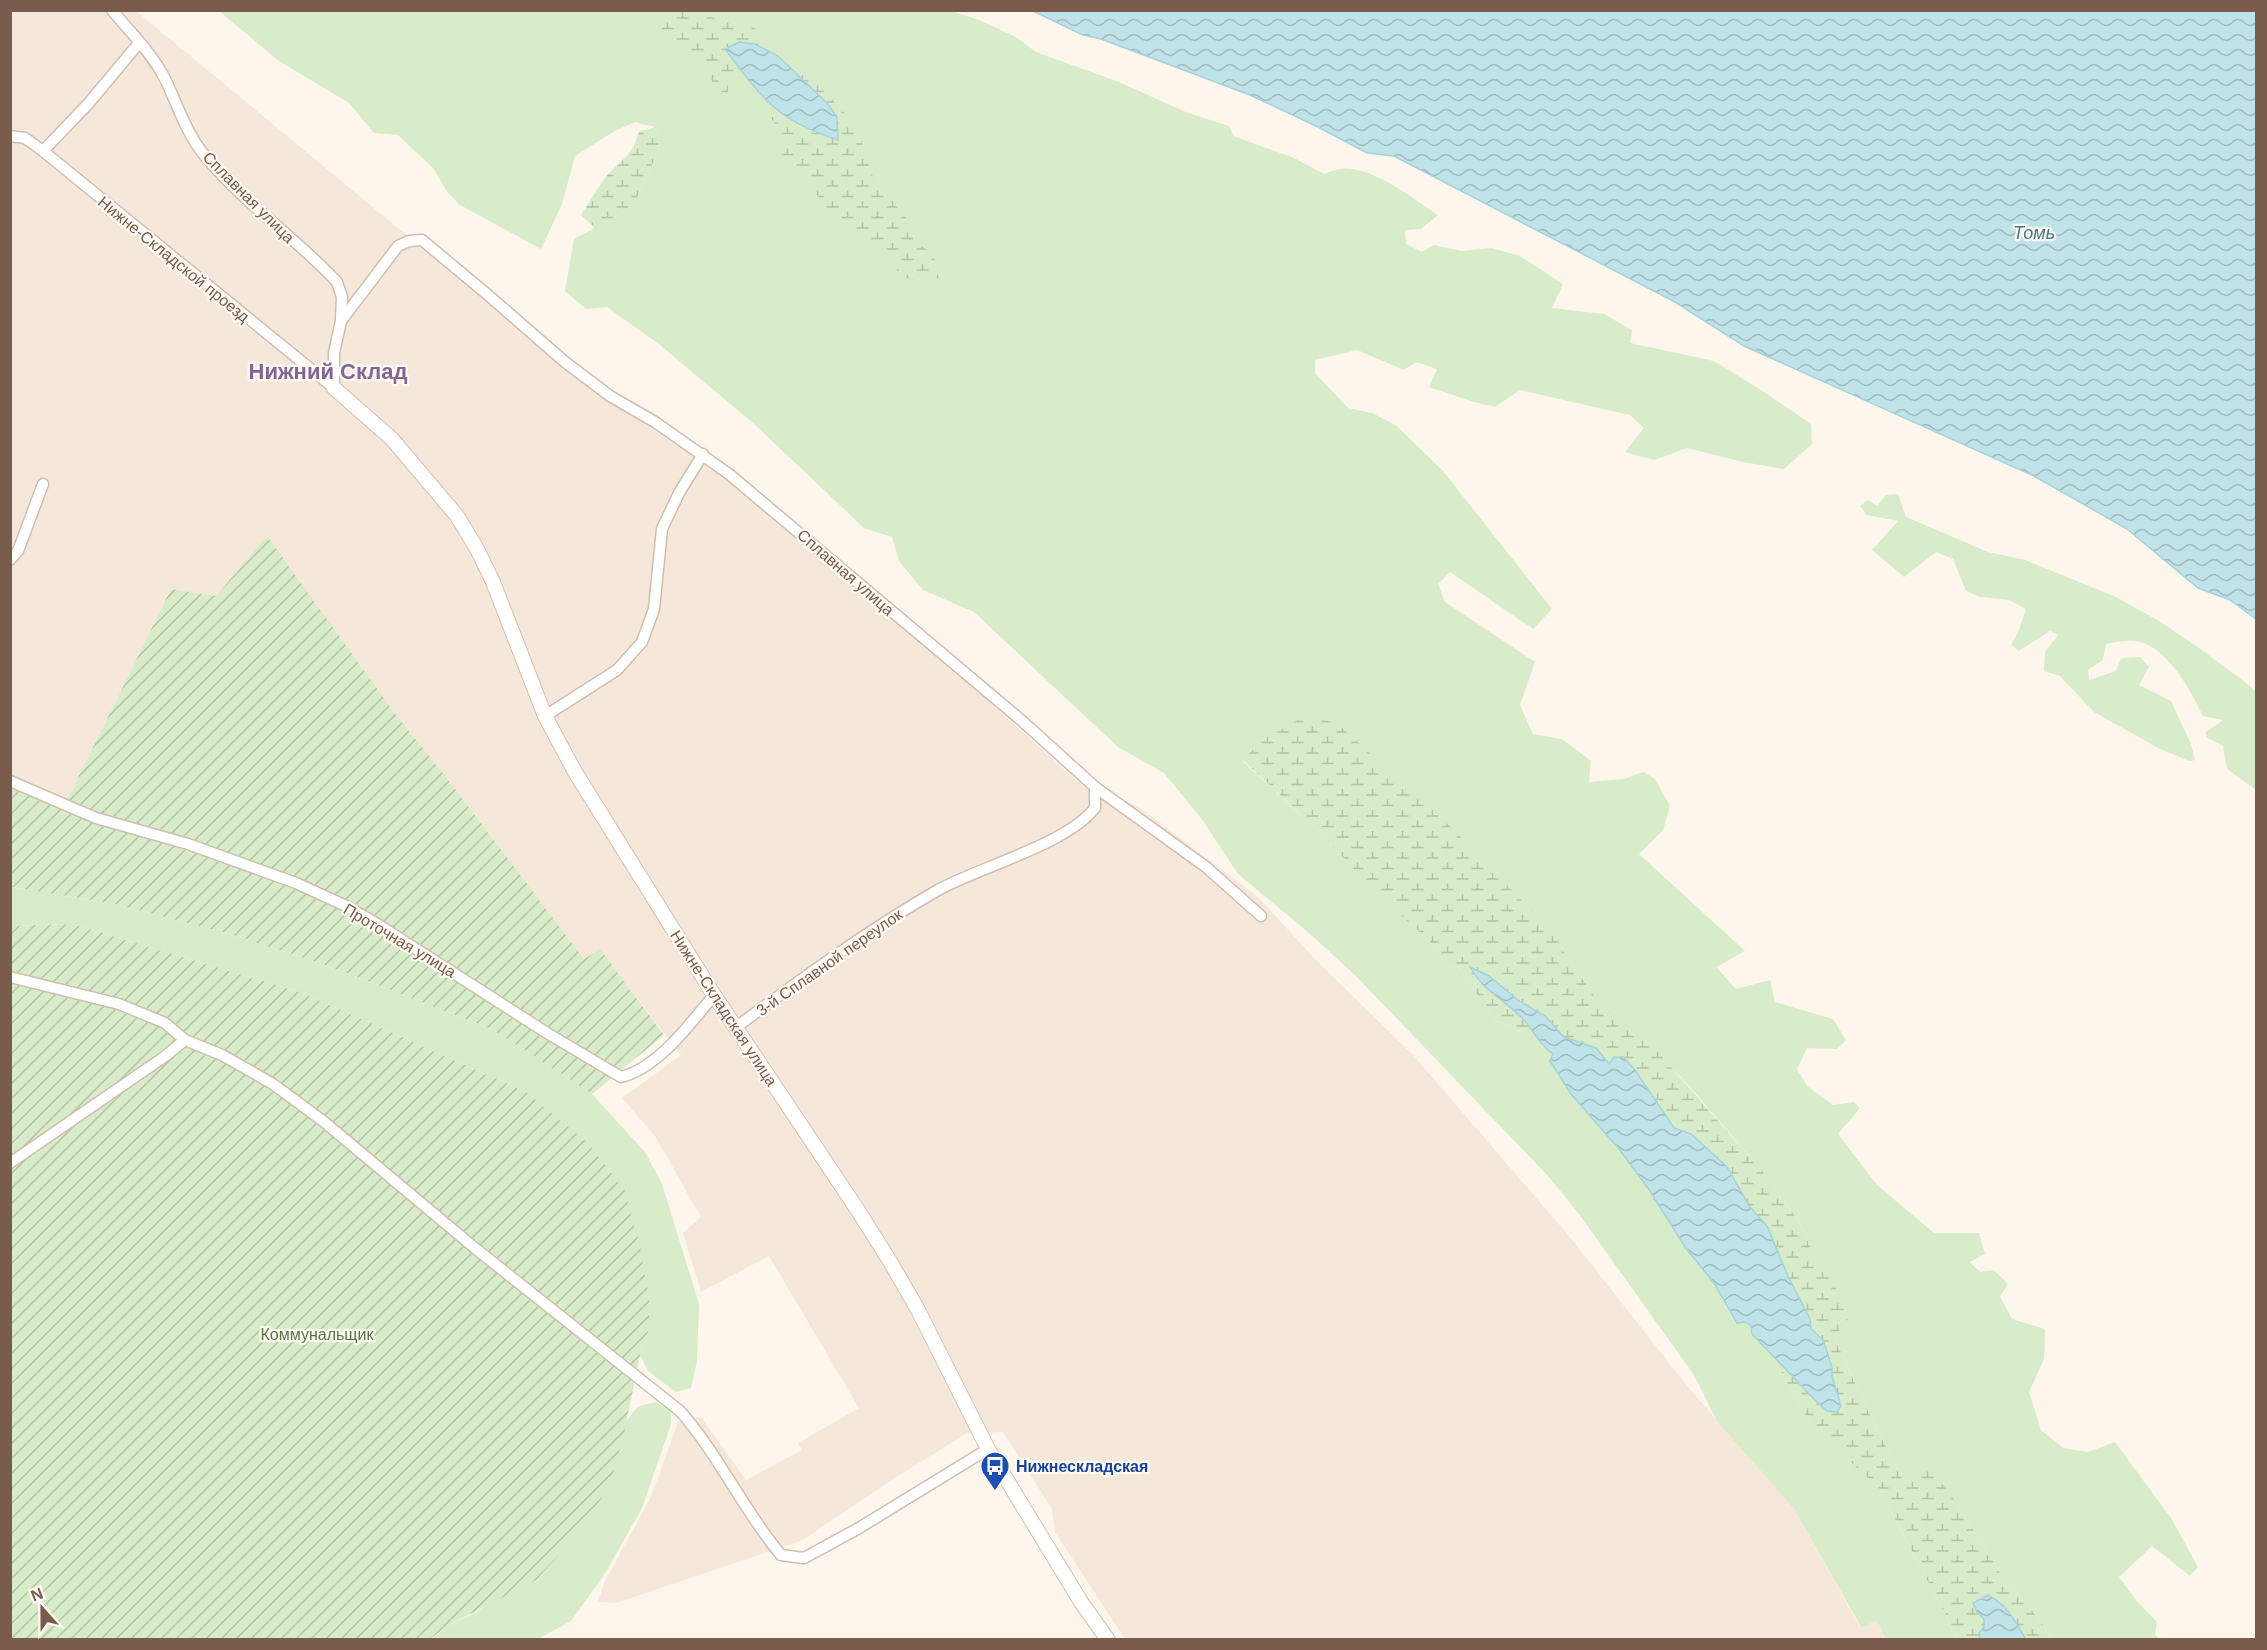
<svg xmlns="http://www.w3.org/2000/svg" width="2267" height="1650" font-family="Arial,sans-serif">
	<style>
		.residential { fill: #f5e8da }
		.grass { fill: #d8ecc9 }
		.wetland { fill: url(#wetland-marsh) }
		.garden { fill: url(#garden-furrows) }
		.water { fill: url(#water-waves); stroke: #a5d3da; stroke-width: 1.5 }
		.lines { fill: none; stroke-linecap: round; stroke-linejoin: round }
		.street-casing { stroke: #d1beb0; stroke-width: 13 }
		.secondary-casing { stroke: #d6c0b0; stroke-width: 16 }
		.street { stroke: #fff; stroke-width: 10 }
		.secondary { stroke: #fff; stroke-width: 14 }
		.labels { text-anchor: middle; stroke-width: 4.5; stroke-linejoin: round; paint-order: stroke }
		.street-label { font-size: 16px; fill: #7a5c4d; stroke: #fffaf3 }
		.park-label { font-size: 16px; fill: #537a41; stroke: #fffaf3 }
		.transit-label { font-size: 16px; font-weight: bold; fill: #164399; stroke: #fffaf3; text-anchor: start }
		.water-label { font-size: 18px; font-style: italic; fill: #437c86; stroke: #fffaf3 }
		.district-label { font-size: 22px; font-weight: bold; fill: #846695; stroke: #fffaf3 }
	</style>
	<defs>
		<pattern id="wetland-marsh" width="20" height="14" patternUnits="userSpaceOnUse" patternTransform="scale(1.5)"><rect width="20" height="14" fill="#d8ecc9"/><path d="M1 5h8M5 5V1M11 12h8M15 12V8" fill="none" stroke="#b4c2a5"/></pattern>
		<pattern id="garden-furrows" width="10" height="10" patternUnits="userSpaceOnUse" patternTransform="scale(1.5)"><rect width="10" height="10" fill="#d8ecc9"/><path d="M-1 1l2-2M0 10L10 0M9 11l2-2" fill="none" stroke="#b4c2a5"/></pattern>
		<pattern id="water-waves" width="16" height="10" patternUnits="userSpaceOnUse" patternTransform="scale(1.5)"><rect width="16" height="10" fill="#bfe3e8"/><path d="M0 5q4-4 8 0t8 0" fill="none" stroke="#a0bbbe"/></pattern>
	</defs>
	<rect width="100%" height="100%" fill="#fdf6ec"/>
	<!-- residential -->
	<polygon class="residential" points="10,11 136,11 415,242 599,390 739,487 766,501 1077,781 1139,807 1257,896 1316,960 1413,1055 1569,1236 1688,1387 1794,1509 1860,1627 1877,1621 1886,1639 1125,1639 1055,1532 1052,1509 1003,1432 967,1433 895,1478 803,1540 616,1603 598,1602 604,1583 651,1497 678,1422 701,1417 746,1480 802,1450 798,1443 859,1408 769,1256 701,1292 683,1233 701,1217 655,1136 622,1098 681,1055 600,950 585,960 446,777 396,715 267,537 216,596 171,589 67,800 11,777"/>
	<!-- grass -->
	<g class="grass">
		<path d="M219,11H952L979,20L1016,37L1036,52L1119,82L1188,113L1229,126L1233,136L1294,158L1324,174C1330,172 1337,169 1342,169C1373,166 1413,199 1438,215L1421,229L1405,230L1406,244L1422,252L1434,245L1461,251L1492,248L1520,256L1563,284L1552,308L1604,314L1632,330L1630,343L1714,361L1761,390L1811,424L1812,444L1784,469L1743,462L1687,448L1654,460L1625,452L1644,428L1630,415L1520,390L1495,407L1471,401L1429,387L1437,369L1416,362L1404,370L1357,350L1315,360V373L1348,408L1372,413L1397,426L1443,471L1552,609L1533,629L1450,572L1438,584L1445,602L1535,662L1520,705L1533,734L1562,739L1591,761L1589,782L1624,779L1643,772L1655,779L1670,806L1663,830L1639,854L1745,951L1716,967L1736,989L1770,980L1775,1002L1833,1019L1846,1040L1837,1049L1807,1048L1797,1069L1807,1086L1833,1105L1854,1102L1860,1108L1838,1134L1877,1185L1934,1233H1979L1985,1254L1970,1262L1980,1272L1994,1270L2008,1284L2000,1296L2012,1319L2045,1329L2044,1359L2029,1392L2041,1430L2063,1448L2088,1452L2115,1442L2171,1518L2198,1567L2190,1576L2152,1546L2119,1577L2136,1600L2157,1622L2155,1635L2160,1639H2052L2038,1618L1999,1571L1957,1504L1903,1480L1867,1409L1834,1337L1812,1251L1800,1223L1763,1172L1690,1087L1631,1025L1595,997L1567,957L1556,936L1279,731L1262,740L1243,761L1317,830L1371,888L1438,949L1444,965L1458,967L1496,1021L1537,1037L1543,1047L1553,1054L1550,1061L1571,1094L1619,1149L1650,1191L1685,1247L1714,1283L1737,1322H1745L1751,1327L1752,1334L1771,1354L1813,1428L1879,1488L1958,1639H1886L1877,1621L1861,1627L1794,1509L1717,1421L1694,1375L1579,1214L1549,1177L1356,976L1309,933L1238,874L1201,818L1164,773L1118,747L974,612L923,590L899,561L892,537L864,528L753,423L660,345L607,307L586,309L565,291L574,239L617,216L635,202L660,147L655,127L635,122L613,132L575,156L562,204L541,249L460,205L447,192L434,169L398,135L374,133L349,103L279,61Z"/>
		<path d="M1898,494L1906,517L1988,552L2025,560L2116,597L2159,621L2199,648L2250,686L2256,692V790L2227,769L2223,746L2206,737V732L2223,720L2203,716C2191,691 2166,644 2135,641C2126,640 2115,642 2106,644L2103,660L2088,670L2089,680L2116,671L2121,658L2140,657L2149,667L2139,685L2171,701L2191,744L2195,760L2189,761L2160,749L2094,712L2060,676L2044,671L2045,652L2058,635L2050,631L2019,651L2011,645L2019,630L2026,609L2009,600L1981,597L1966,591L1953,559L1936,552L1904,577L1872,550L1898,521L1867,515L1860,506L1868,500L1877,506L1886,495Z"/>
		<polygon points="10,887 115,904 223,932 320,963 492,1029 592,1094 645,1152 662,1184 699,1304 697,1361 691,1388 676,1392 648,1371 640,1355 649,1329 526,1092 303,993 72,924 11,926"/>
		<polygon points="655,1402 671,1410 671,1424 642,1508 606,1572 571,1621 538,1639 430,1640 449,1625 479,1611 611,1480 626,1422 637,1407"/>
	</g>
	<!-- wetland -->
	<g class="wetland">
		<path d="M696,10L721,21H747L766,39L795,60L852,121L865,149L872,175L908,220L914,242L934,254L935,267L940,278L913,280L900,276L888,254L830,212L805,179L778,153L779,128L763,110L764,95L779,111L838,140L837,117L828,104L778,56L755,44L739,42L725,49L743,73L730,75L727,98L719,99C714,86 710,72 699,62C682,47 654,39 662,11Z"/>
		<path d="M655,127L660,147L635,202L617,216L595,228L581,215C589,203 596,190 605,178C622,158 630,160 639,132Z"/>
		<polygon points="1307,715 1338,724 1451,827 1556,936 1567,957 1595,997 1631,1025 1656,1050 1763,1172 1800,1223 1812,1251 1852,1314 1834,1337 1867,1409 1903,1480 1931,1469 1957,1504 1999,1571 2038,1618 2052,1639 2026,1639 1977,1612 1984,1618 1984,1627 1979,1633 1980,1639 1958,1639 1879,1488 1813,1428 1771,1354 1817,1402 1841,1406 1832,1376 1832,1367 1823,1341 1811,1329 1810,1319 1788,1276 1767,1226 1750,1207 1727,1167 1691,1134 1674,1128 1635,1070 1623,1057 1609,1065 1596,1048 1564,1037 1545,1016 1519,1001 1489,976 1471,968 1477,979 1522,1018 1537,1037 1496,1021 1458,967 1444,965 1438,949 1371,888 1317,830 1243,760 1262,740"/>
	</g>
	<!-- garden -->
	<g class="garden">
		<polygon points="267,536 396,715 446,777 584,959 600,949 664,1035 592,1094 492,1029 320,963 223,932 115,904 11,887 10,777 67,800 171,589 216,596"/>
		<polygon points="72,924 303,993 526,1092 589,1144 625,1191 640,1247 649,1297 649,1329 640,1355 623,1438 611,1480 587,1524 536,1580 449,1625 430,1639 11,1639 10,926"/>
	</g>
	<!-- water -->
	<g class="water">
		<polygon points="1033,11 2256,11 2256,619 2230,600 2198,588 2127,529 2034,476 1744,346 1675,302 1394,156 1367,153 1316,126 1250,95 1101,39 1083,35"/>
		<path d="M739,42L755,44L778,56L828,104L837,117L838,140C817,133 797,125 780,112C759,96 740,69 725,49Z"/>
		<path d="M1470,967L1489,976L1519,1001L1545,1016L1564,1037L1596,1048L1609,1064L1614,1057H1623L1635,1070L1674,1128L1691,1134L1727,1167L1750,1207L1767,1226L1788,1276L1810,1319L1811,1329L1823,1340L1832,1367V1376L1841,1406L1837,1412L1827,1411L1817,1402L1752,1334L1751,1326L1745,1322L1737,1323L1714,1283L1685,1247L1650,1191L1619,1149L1571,1094L1550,1061L1553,1054C1539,1045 1534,1030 1523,1019C1505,1000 1482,990 1470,967Z"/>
		<path d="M1988,1595C2010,1607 2013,1620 2026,1639H1980L1979,1633L1984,1627V1619L1977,1612L1973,1603Z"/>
	</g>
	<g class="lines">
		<!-- street casing -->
		<g class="street-casing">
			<g id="street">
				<path d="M112,10C129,31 150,51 163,75C177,102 185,132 205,156C244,203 296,238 337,282L342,297L341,320"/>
				<polyline points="10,136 25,138 43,151 334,388"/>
				<polyline points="43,151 88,104 139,43"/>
				<polyline points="334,388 334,353 341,321 398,246 409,241 422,240 488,295 565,362 610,396 655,422 729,474 1021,720 1095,787 1206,867 1261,916"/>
				<polyline points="10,560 18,551 43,484"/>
				<polyline points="545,716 617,670 642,642 654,609 662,529 679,493 703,454"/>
				<path d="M10,781L96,818L188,844L296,883L344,905L374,922L547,1033L621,1077C658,1068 690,1024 714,995"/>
				<path d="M10,977L119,1004L165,1023L185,1040L222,1055L273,1084L323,1121L476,1249L680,1411C719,1455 743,1510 781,1555L804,1558L859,1528L988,1449"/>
				<path d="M735,1028C801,979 867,931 938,890C980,867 1067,844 1095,808V787"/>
				<polyline points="10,1163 164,1057 185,1040"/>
			</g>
		</g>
		<!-- secondary casing -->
		<g class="secondary-casing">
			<polyline id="secondary" points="334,388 392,439 457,516 476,547 493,582 545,716 575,772 714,995 857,1209 891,1263 918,1310 988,1449 1081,1602 1108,1640"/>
		</g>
		<!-- street -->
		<use href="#street" class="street"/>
		<!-- secondary -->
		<use href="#secondary" class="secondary"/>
	</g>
	<!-- icons -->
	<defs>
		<g id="bus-pin" transform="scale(1.5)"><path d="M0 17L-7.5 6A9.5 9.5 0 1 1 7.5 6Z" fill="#1a4fb4" stroke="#fffaf3"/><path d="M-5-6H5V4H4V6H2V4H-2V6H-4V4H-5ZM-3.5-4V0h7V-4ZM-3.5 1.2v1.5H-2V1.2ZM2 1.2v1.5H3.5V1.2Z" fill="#fff"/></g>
	</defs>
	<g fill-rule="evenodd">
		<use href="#bus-pin" x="995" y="1466"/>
	</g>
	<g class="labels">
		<!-- street labels -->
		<g class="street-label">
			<text transform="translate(249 197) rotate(45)" y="6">Сплавная улица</text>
			<text transform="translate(174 259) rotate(39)" y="6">Нижне-Складской проезд</text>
			<text transform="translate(846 572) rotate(41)" y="6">Сплавная улица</text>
			<text transform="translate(400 940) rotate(31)" y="6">Проточная улица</text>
			<text transform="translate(829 962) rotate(-35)" y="6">3-й Сплавной переулок</text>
			<text transform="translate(724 1008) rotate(57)" y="6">Нижне-Складская улица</text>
		</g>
		<!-- park labels -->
		<g class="park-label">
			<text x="317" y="1340">Коммунальщик</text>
		</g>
		<!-- transit labels -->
		<g class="transit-label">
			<text x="1016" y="1472">Нижнескладская</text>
		</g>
		<!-- water labels -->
		<g class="water-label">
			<text x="2034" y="239">Томь</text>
		</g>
		<!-- district labels -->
		<g class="district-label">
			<text x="328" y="379">Нижний Склад</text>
		</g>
	</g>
	<!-- border -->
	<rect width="2267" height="1650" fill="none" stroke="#7a5c4d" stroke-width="24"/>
	<!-- north arrow -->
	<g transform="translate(42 1608) rotate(339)" stroke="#fffaf3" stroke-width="4.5" paint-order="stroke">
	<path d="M0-4.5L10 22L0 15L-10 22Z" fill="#7a5c4d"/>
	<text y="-9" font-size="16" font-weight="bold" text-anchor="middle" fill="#7a5c4d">N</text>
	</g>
</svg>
